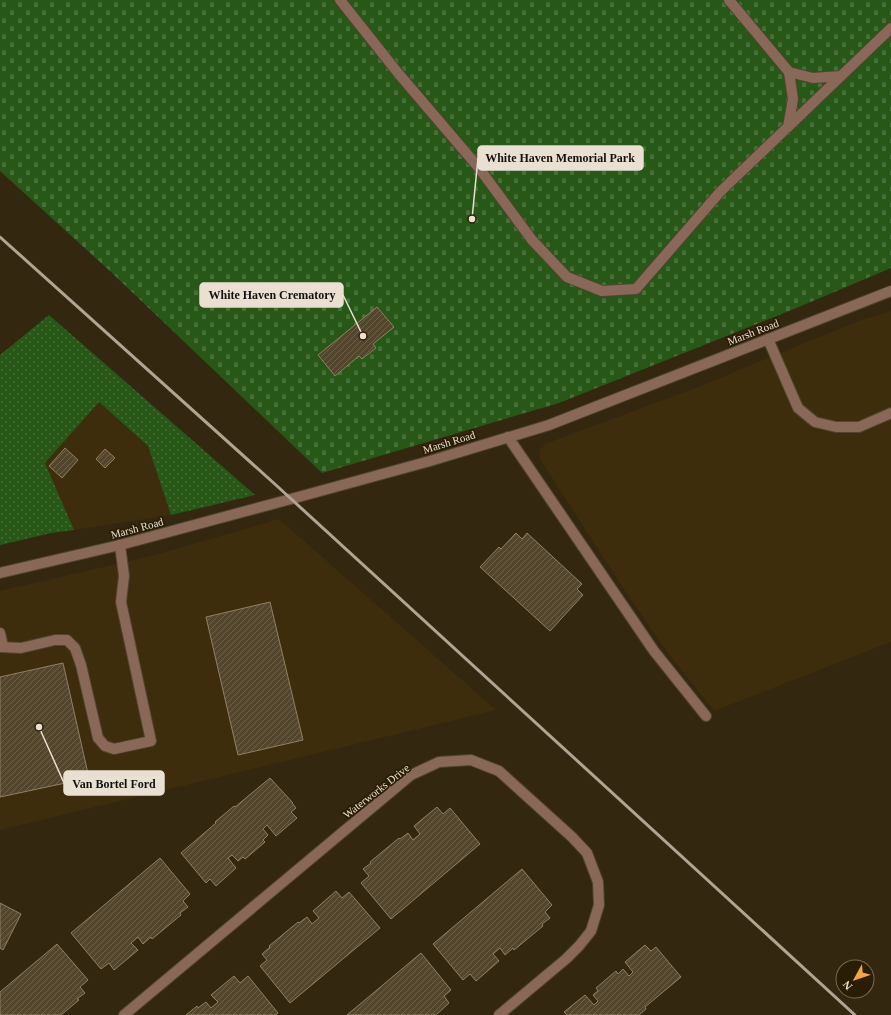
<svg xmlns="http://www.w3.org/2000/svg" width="891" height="1015" font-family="'Times New Roman',serif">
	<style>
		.built { fill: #3e2d0d }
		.grass { fill: url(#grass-dots) }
		.cemetery { fill: url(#cemetery-stones) }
		.building { fill: url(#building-hatch); stroke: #8f8065 }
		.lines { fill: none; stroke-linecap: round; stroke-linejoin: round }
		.minor-casing { stroke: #51452e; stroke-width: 12 }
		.minor { stroke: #896858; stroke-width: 10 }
		.rail { stroke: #afa594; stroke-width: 3 }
		.labels { text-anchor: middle; stroke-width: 3.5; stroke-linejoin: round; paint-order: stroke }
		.street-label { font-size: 11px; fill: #e9e0d2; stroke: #2a1d05 }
		.leader { fill: none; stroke: #e9e0d2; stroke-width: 1.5 }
		.callout-dot { fill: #e9e0d2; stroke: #2a1d05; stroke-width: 1.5 }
		.callout { fill: #e9e0d2; stroke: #e9e0d2; stroke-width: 1.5 }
		.callout-label { font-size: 12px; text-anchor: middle; font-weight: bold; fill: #111 }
	</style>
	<defs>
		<pattern id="grass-dots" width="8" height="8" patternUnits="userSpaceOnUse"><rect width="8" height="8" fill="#275818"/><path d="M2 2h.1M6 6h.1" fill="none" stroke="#467039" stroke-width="1.8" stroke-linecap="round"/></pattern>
		<pattern id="cemetery-stones" width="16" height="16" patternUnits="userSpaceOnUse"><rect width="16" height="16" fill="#275818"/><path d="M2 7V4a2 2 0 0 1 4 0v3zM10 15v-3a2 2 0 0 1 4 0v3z" fill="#467039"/></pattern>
		<pattern id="building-hatch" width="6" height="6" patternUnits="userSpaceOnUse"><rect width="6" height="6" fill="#54462d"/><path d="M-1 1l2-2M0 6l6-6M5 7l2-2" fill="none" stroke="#6d604b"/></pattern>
	</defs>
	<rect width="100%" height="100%" fill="#34270f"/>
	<!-- built -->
	<g class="built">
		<polygon points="891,311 891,642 714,711 668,653 621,585 540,459 540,450 545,444 693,389 861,320"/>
		<polygon points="99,402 148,446 171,515 74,530 45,463"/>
		<polygon points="279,519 496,710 0,830 0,591 151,556"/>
	</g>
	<!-- grass -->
	<polygon class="grass" points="49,315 255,495 171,515 148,446 99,402 45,463 74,530 51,533 0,545 0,355"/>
	<!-- cemetery -->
	<polygon class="cemetery" points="0,0 891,0 891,268 794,309 559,403 322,473 111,272 0,171"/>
	<!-- building -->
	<g class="building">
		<polygon points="377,307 394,327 373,344 376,348 362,359 359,356 335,376 318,355"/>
		<polygon points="65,448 78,460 62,478 49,466"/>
		<polygon points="105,449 115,458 105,468 96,459"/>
		<polygon points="516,533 522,539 527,533 582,584 577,589 583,595 550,631 480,567 499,547 501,549"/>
		<polygon points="270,602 303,740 238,755 206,617"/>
		<polygon points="63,663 89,778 0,797 0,677"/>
		<polygon points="270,778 293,803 292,803 296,808 291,812 297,818 276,836 267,825 263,829 268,835 263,840 265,842 245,859 243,857 238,861 232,855 228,858 236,868 216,886 210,879 206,883 181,853 216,823 215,822 234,806 235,807"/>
		<polygon points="437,807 443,814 450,808 480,844 391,919 361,883 369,876 363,869 371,863 370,862 399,838 400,839 408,833 413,840 420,834 414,826"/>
		<polygon points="160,858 190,894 183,901 188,907 180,913 181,915 152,939 151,937 143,944 138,937 131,943 138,950 114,970 109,963 101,969 71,933"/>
		<polygon points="522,869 552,905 545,912 550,918 542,924 543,926 514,950 513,948 505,955 500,948 493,954 499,961 476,981 470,974 463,980 433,944"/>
		<polygon points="336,891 342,898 349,892 380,928 290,1003 260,966 267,960 262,954 270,947 269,946 298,922 299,923 307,917 312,924 319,918 313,911"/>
		<polygon points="0,903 21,914 3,950 0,948"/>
		<polygon points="57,944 88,980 80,987 85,993 77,999 79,1000 61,1015 0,1015 0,992"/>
		<polygon points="645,945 651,951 656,947 681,977 645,1007 646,1009 639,1015 567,1015 564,1012 585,995 594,1005 598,1001 593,995 598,991 596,988 616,971 618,974 623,969 629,976 633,972 625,962"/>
		<polygon points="421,953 451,990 444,996 449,1003 436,1015 347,1015"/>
		<polygon points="234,976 240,983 248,976 278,1013 275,1015 186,1015 197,1006 198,1008 206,1002 211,1008 218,1002 211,995"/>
	</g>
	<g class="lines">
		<!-- minor casing -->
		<g class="minor-casing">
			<g id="minor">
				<polyline points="340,0 398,73 479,168 532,240 567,277 602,291 636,289 720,192 891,28"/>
				<polyline points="729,0 789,72 813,78 841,76"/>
				<polyline points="788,127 793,99 789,72"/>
				<polyline points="768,339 798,408 815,422 836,427 859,427 891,413"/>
				<polyline points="508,437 654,651 706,716"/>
				<polyline points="0,573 120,545 302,496 430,461 549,425 891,291"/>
				<polyline points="0,633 3,646"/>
				<polyline points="0,647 21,648 55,640 67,640 75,648 81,665 98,738 105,746 114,749 151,741 121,602 124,576 120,545"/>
				<polyline points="124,1015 411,775 439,762 471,760 499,771 572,837 587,853 598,882 599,905 591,931 579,946 566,959 499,1015"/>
			</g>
		</g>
		<!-- minor -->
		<use href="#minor" class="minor"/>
		<!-- rail -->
		<polyline class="rail" points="0,237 277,486 855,1015"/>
	</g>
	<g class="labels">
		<!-- street labels -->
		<g class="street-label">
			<text transform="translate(753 332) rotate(-21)" y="4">Marsh Road</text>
			<text transform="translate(449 442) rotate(-17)" y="4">Marsh Road</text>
			<text transform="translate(137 528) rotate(-15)" y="4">Marsh Road</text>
			<text transform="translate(376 791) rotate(-38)" y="4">Waterworks Drive</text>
		</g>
	</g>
	<!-- callouts -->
	<path class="leader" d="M472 219L478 158M363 336L343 295M39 727L64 783"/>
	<g class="callout-dot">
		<circle cx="472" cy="219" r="4"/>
		<circle cx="363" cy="336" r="4"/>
		<circle cx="39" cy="727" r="4"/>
	</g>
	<g class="callout">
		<rect x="478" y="146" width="165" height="24" rx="4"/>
		<rect x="200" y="283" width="143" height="24" rx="4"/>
		<rect x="64" y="771" width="100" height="24" rx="4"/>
	</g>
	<g class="callout-label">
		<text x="560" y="162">White Haven Memorial Park</text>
		<text x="272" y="299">White Haven Crematory</text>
		<text x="114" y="788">Van Bortel Ford</text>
	</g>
	<!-- north arrow -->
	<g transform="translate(855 979) rotate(230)"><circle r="19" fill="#2a1d05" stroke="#766b57"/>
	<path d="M0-3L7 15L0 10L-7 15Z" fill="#f2a541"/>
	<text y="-6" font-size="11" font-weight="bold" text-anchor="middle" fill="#e9e0d2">N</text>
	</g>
</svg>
